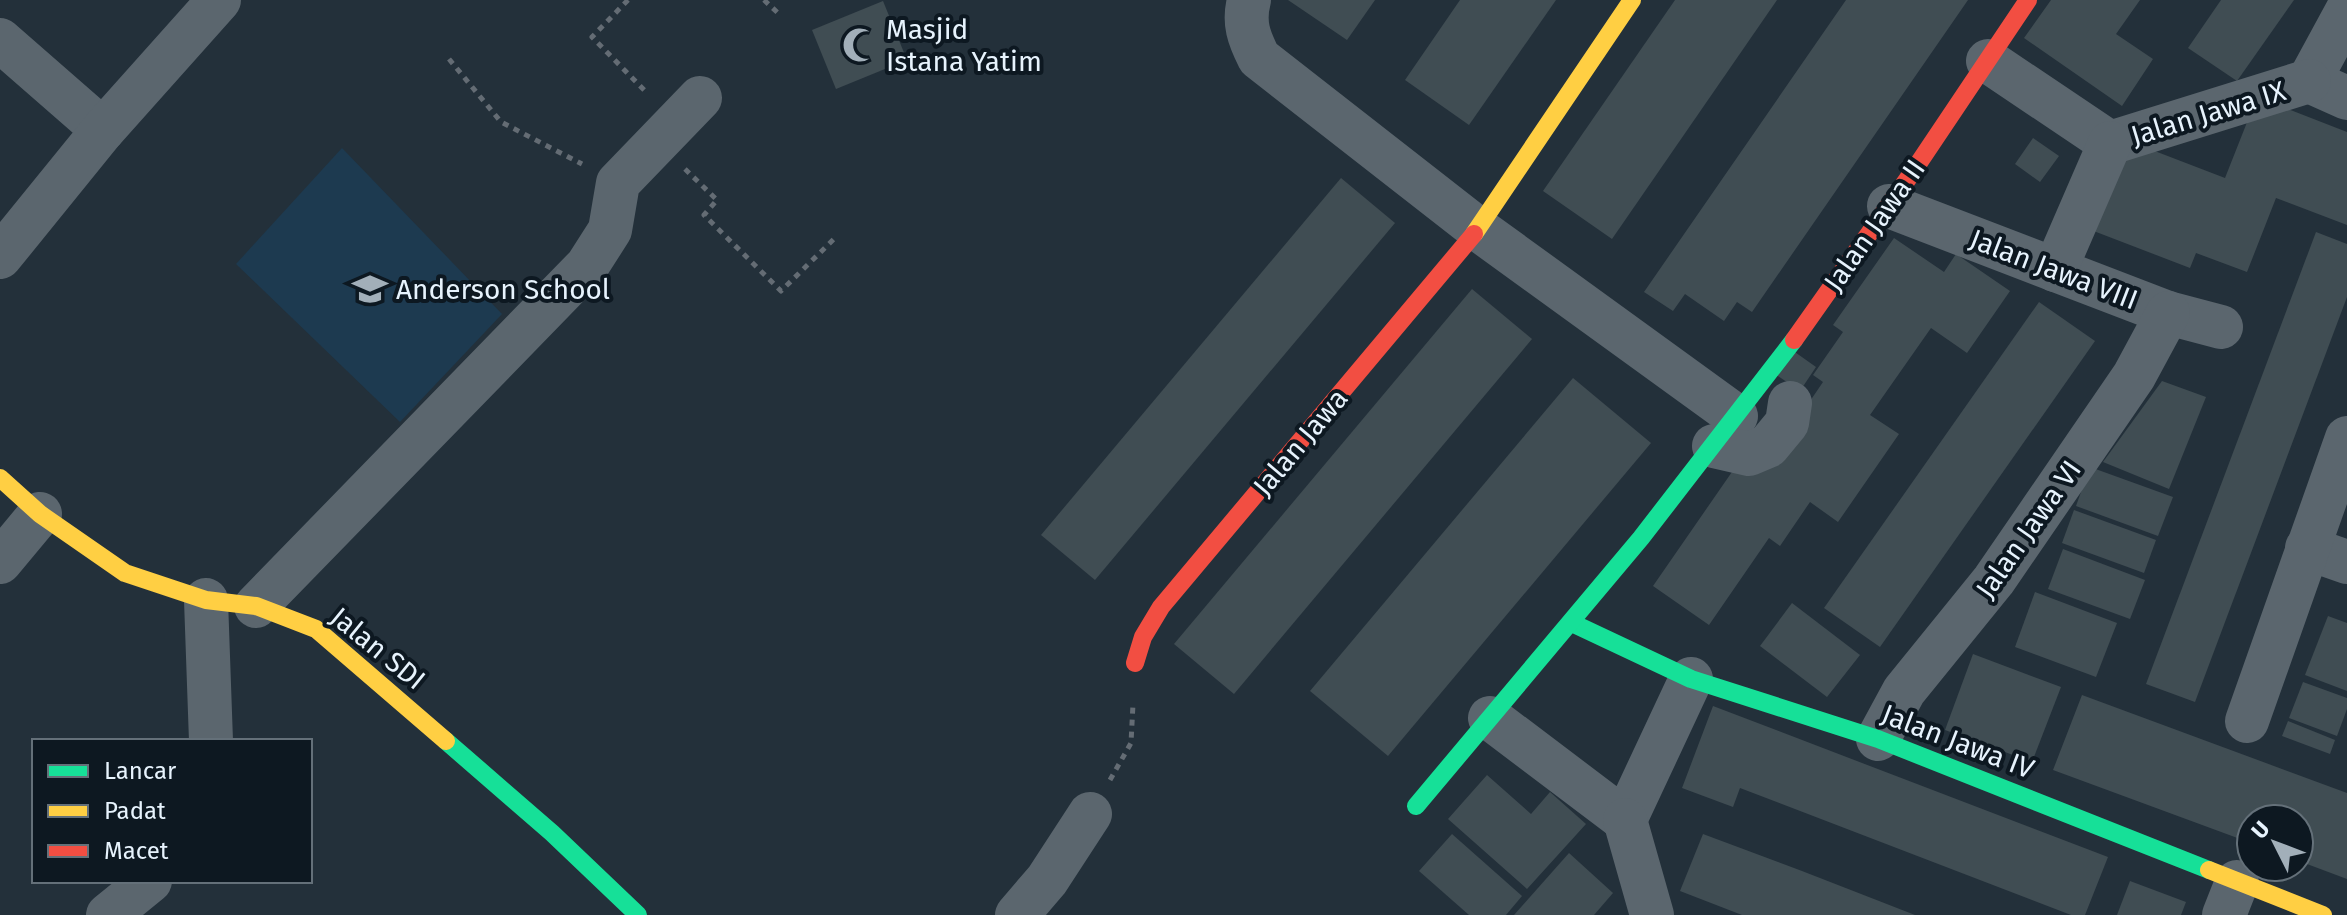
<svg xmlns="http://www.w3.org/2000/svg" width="2347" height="915" font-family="'Fira Sans',sans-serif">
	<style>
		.built { fill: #1d3a50 }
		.building { fill: #404d53 }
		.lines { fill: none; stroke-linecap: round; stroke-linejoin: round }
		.path { stroke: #646c74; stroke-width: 5; stroke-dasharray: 6 6; stroke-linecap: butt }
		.street { stroke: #5b666e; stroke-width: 44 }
		.fast { stroke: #16e098; stroke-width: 18 }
		.slow { stroke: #ffcf43; stroke-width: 18 }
		.jam { stroke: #f24e42; stroke-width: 18 }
		.labels { text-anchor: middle; stroke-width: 8; stroke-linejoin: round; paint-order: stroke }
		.poi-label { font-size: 28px; fill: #e7f3fd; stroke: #0d1821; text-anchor: start }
		.street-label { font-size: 28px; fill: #e7f3fd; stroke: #0d1821 }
	</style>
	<rect width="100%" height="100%" fill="#23303a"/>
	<!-- built -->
	<polygon class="built" points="342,148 502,314 400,422 236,264"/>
	<!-- building -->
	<g class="building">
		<polygon points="1288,0 1375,0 1347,40"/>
		<polygon points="1460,0 1556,0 1469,125 1405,80"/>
		<polygon points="1675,0 1777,0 1612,239 1543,191"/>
		<polygon points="1846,0 1968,0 1752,312 1737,302 1724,321 1685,294 1673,311 1644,292"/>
		<polygon points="2051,0 2140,0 2116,34 2153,59 2122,106 2024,38"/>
		<polygon points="2221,0 2294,0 2237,81 2188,48"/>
		<polygon points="883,1 907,60 836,89 812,30"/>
		<polygon points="2257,97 2347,132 2347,225 2276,198 2247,272 2196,253 2190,268 2091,230 2126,140 2225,178"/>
		<polygon points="2033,138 2059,156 2040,182 2015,164"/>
		<polygon points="1341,178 1395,223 1095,580 1041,535"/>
		<polygon points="2316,232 2347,244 2347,297 2195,702 2146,684"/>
		<polygon points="1894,238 1944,272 1956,254 2010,291 1967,353 1931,328 1870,415 1899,434 1838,522 1810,502 1780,546 1769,538 1709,625 1653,586 1743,456 1763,470 1823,382 1813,375 1843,332 1833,325"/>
		<polygon points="1472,289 1532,339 1234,694 1174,644"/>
		<polygon points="2039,302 2095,341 1880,647 1824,608"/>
		<polygon points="1792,350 1816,367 1800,391 1775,374"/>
		<polygon points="1573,378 1651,443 1388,756 1310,691"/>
		<polygon points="2162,381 2206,397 2169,489 2103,462"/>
		<polygon points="2090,467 2173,497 2158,536 2076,506"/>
		<polygon points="2074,510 2156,540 2144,573 2062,543"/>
		<polygon points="2063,549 2145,580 2130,619 2048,589"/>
		<polygon points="2035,592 2117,623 2096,677 2015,647"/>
		<polygon points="1792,603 1860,655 1827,697 1760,646"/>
		<polygon points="2328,616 2347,623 2347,691 2305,675"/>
		<polygon points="1973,654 2061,687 2032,762 1945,730"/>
		<polygon points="2303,682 2347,698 2347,709 2337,736 2289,718"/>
		<polygon points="2082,695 2347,793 2347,879 2299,861 2299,819 2251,819 2251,843 2053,770"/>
		<polygon points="1713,706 2108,857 2085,915 2071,915 1740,788 1733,807 1682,788"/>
		<polygon points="2288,721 2335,740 2330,754 2282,736"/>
		<polygon points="1487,775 1531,814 1550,792 1586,824 1527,889 1448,819"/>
		<polygon points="1452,834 1522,896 1506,915 1469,915 1419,871"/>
		<polygon points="1703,834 1802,871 1915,915 1742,915 1680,891"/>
		<polygon points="1569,853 1613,893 1594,915 1514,915"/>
		<polygon points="2130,881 2186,902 2181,915 2117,915"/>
	</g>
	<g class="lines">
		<!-- path -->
		<g class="path">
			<polyline points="628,0 592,37 648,94"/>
			<polyline points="764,0 779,14"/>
			<polyline points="449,59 501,122 582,164"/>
			<polyline points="685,169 717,200 704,215 781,291 836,237"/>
			<polyline points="1110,780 1131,743 1133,704"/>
		</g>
		<!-- street -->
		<g class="street">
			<path d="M1249,0C1243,23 1249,38 1259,58L1478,229L1736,416"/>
			<polyline points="2347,11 2309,81 2347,98"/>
			<polyline points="0,40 103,130"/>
			<polyline points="1988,61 2110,143 2309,81"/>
			<polyline points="1889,206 2168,313 2221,327"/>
			<polyline points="0,257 103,130 219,0"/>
			<polyline points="2055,270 2110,143"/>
			<polyline points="1714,446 1749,454 1768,446 1787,423 1790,403"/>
			<polyline points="2307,548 2347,562"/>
			<polyline points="0,562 40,514"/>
			<polyline points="206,600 211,741"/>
			<polyline points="256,606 587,266 610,230 618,183 700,98"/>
			<polyline points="1490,718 1625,820 1691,679"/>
			<polyline points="2247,721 2347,438"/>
			<polyline points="1878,739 1904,691 1994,580 2134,376 2168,313"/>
			<polyline points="1625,820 1652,915"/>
			<polyline points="108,915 150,881"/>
			<polyline points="1017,915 1047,880 1090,814"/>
			<polyline points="2224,915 2237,882"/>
		</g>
		<!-- fast -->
		<g class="fast">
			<polyline points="1572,623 1691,679 1878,739 2209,870"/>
			<polyline points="446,741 552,833 638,915"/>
			<polyline points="1416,806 1641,538 1794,340"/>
		</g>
		<!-- slow -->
		<g class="slow">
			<polyline points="1474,234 1632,0"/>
			<polyline points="0,478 40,514 125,573 206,600 256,606 316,629 446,741"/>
			<polyline points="2209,870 2323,915"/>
		</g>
		<!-- jam -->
		<g class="jam">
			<polyline points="1794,340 1914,170 2028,0"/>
			<polyline points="1135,663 1143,637 1161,607 1474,234"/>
		</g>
	</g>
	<!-- icons -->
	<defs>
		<g id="mosque-bare" transform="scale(2.76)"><path d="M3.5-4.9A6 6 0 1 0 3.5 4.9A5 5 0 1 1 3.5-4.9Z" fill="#a2afb9" stroke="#0d1821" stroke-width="2.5" paint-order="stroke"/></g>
		<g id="school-bare" transform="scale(2.76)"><path d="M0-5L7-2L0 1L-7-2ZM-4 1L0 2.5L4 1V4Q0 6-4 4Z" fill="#a2afb9" stroke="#0d1821" stroke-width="2.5" paint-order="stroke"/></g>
	</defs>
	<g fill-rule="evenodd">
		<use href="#mosque-bare" x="860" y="45"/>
		<use href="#school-bare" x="370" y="289"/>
	</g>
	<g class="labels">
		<!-- poi labels -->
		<g class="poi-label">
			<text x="886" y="39">Masjid<tspan x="886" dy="32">Istana Yatim</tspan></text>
			<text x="396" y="299">Anderson School</text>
		</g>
		<!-- street labels -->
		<g class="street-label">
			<text transform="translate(2208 113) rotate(-17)" y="10">Jalan Jawa IX</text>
			<text transform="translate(1874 225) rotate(-55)" y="10">Jalan Jawa II</text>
			<text transform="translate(2054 269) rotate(21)" y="10">Jalan Jawa VIII</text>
			<text transform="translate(1300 442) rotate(-50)" y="10">Jalan Jawa</text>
			<text transform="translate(2028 529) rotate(-55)" y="10">Jalan Jawa VI</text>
			<text transform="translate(378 648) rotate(39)" y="10">Jalan SDI</text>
			<text transform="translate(1958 741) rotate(21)" y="10">Jalan Jawa IV</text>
		</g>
	</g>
	<!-- legend -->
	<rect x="32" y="739" width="280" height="144" fill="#0d1821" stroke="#647079" stroke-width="2"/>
	<rect x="48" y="765" width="40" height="12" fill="#16e098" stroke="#647079" stroke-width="2"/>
	<text x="104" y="779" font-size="24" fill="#e7f3fd">Lancar</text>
	<rect x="48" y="805" width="40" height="12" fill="#ffcf43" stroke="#647079" stroke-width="2"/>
	<text x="104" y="819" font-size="24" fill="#e7f3fd">Padat</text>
	<rect x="48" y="845" width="40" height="12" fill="#f24e42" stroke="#647079" stroke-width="2"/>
	<text x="104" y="859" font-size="24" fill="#e7f3fd">Macet</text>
	<!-- north arrow -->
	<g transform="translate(2275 843) rotate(312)"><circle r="38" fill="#0d1821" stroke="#647079" stroke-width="2"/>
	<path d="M0-6L14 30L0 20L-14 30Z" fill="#a2afb9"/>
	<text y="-12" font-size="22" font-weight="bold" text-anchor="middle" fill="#e7f3fd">U</text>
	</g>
</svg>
